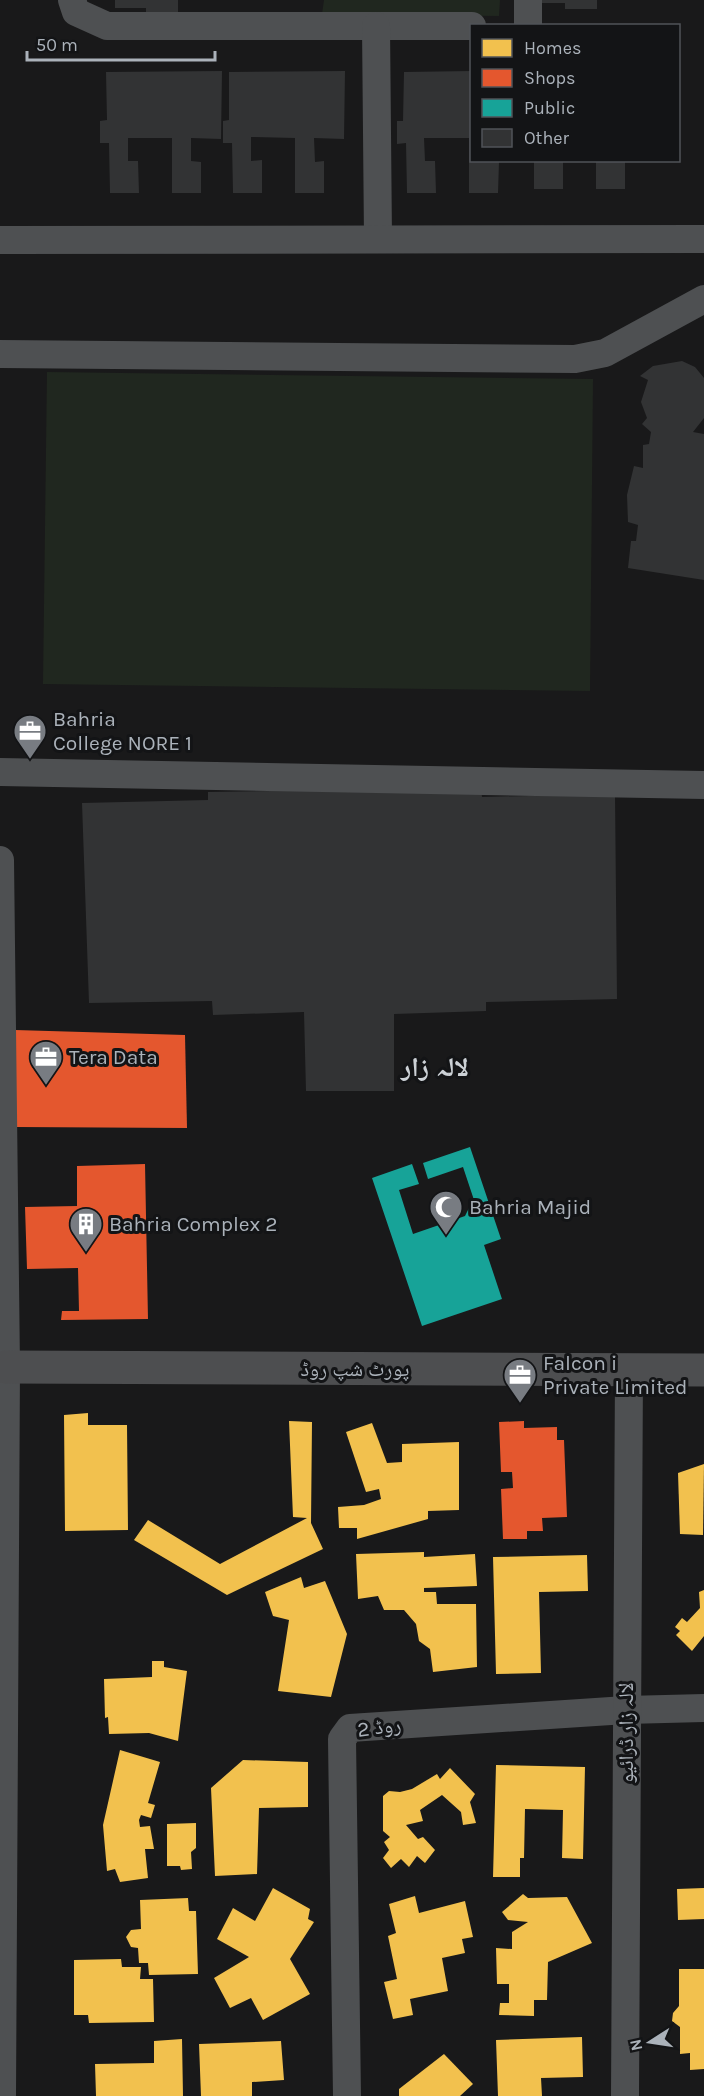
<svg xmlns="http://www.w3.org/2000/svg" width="704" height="2096" font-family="Karla,'Noto Naskh Arabic',sans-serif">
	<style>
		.green { fill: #20271f }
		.homes { fill: #f2c14e }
		.shops { fill: #e4572e }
		.public { fill: #17a398 }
		.building { fill: #323334 }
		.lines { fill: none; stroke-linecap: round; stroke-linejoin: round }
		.street { stroke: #4e5052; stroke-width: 28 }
		.secondary { stroke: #4d4e50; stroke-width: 33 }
		.labels { text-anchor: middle; stroke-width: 6; stroke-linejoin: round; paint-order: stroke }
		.poi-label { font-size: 21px; fill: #abb2ba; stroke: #131416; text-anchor: start }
		.street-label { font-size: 21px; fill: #abb2ba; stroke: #131416 }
		.district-label { font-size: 27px; font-weight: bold; fill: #ccd1d6; stroke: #131416 }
	</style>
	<rect width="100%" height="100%" fill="#19191a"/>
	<!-- green -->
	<g class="green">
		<polygon points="324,0 500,0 499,16 322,14"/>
		<polygon points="47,372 593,379 590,691 43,684"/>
	</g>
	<!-- homes -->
	<g class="homes">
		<polygon points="88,1413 88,1425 127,1425 128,1530 65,1531 64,1415"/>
		<polygon points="289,1421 312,1422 311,1523 323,1549 227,1595 134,1540 148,1520 220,1564 307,1518 293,1517"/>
		<polygon points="372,1423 387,1463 402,1462 402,1444 459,1442 459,1510 428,1511 428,1519 357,1539 357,1528 339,1528 338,1507 364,1505 381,1499 379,1489 366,1492 346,1432"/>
		<polygon points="704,1464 703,1535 680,1534 678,1473"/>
		<polygon points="424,1552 424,1557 475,1554 477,1586 424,1588 424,1592 436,1592 437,1604 476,1604 477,1667 433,1672 430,1649 419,1641 416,1624 404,1610 384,1610 378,1596 358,1599 356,1554"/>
		<polygon points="587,1555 588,1591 539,1592 541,1673 496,1674 493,1557"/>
		<polygon points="301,1577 304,1588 325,1581 347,1634 331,1697 278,1691 289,1620 273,1616 265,1592"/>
		<polygon points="704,1590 704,1636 692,1651 676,1635 680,1631 675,1627 682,1618 687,1622 700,1608 699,1592"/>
		<polygon points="152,1661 164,1661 164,1667 187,1671 178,1741 149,1733 109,1734 108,1717 105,1718 104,1679 152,1677"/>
		<polygon points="120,1750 160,1762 148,1803 155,1805 151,1818 141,1815 139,1820 140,1827 150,1826 154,1849 145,1849 148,1878 120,1882 115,1869 107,1871 103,1825"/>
		<polygon points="243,1760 308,1762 308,1807 259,1808 257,1874 215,1876 211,1788"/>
		<polygon points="496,1765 585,1767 583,1859 562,1858 563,1810 525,1809 524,1858 520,1858 520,1877 493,1877"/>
		<polygon points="450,1768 475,1794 470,1802 476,1823 463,1825 461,1812 442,1795 420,1810 423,1821 406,1825 418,1839 423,1837 435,1850 425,1863 417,1856 409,1867 401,1859 391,1868 383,1858 389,1850 384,1842 390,1837 383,1831 383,1796 389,1791 400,1792 412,1789 437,1774 440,1779"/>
		<polygon points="196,1823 196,1848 191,1852 192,1869 181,1870 180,1866 167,1866 167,1824"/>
		<polygon points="273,1888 310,1909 308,1919 314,1922 290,1959 310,1994 263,2020 251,1998 230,2008 214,1978 249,1957 217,1939 233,1908 255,1921"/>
		<polygon points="704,1888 704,1919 678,1920 677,1889"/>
		<polygon points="523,1894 528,1898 567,1897 592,1943 548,1962 547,2000 534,2000 534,2016 499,2015 500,2003 509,2003 509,1984 497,1984 496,1948 512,1949 512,1932 528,1922 508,1920 502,1912"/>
		<polygon points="415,1896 419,1913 465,1901 473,1937 462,1939 465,1953 442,1958 448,1991 410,1999 413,2015 393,2019 384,1982 397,1979 388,1936 396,1933 389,1904"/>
		<polygon points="188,1898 189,1911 196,1911 198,1974 149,1975 148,1963 139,1963 138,1948 131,1947 126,1937 131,1930 141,1929 140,1900"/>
		<polygon points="121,1959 122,1967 141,1967 140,1979 153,1979 154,2022 89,2023 88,2015 74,2015 74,1960"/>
		<polygon points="679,1969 704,1969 704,2069 690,2070 690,2053 680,2054 680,2027 672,2021 673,2013 679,2006"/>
		<polygon points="582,2037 583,2077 541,2078 542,2096 498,2096 496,2040"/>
		<polygon points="182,2039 183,2096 96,2096 95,2064 154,2063 154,2041"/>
		<polygon points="281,2041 284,2080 252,2082 252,2096 201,2096 199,2044"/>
		<polygon points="444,2054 473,2084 460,2096 399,2096 399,2089"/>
	</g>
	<!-- shops -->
	<g class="shops">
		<polygon points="15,1030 185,1035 187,1128 16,1127"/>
		<polygon points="145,1164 148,1319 61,1320 62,1311 79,1311 78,1268 27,1269 25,1207 77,1206 77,1166"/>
		<polygon points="524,1421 524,1428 557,1427 557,1440 564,1440 567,1517 542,1518 543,1531 527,1531 527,1539 503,1539 501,1489 513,1488 512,1472 501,1472 499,1422"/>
	</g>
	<!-- public -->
	<polygon class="public" points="470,1147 501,1239 484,1245 502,1299 422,1326 372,1178 412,1164 419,1184 399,1190 413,1234 465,1216 469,1208 476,1206 463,1167 428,1179 423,1163"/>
	<!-- building -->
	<g class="building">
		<polygon points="115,0 178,0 178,14 146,14 146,8 115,8"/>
		<polygon points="535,0 597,0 597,9 565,9 565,3 535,3"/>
		<polygon points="222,71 221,139 191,138 191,161 201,162 201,193 172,193 172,138 128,138 128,161 138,161 139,193 110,193 109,143 100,143 100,121 107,120 106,72"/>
		<polygon points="345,71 344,139 314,138 315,162 324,161 324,193 295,193 295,138 251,137 251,161 262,160 262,193 233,193 232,143 223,143 223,121 229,120 229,72"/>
		<polygon points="472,71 472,160 499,162 498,193 469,193 469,138 424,138 425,161 435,161 436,193 407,193 406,143 397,144 397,121 403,121 404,72"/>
		<rect x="534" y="160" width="29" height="29"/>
		<rect x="596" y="160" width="29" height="29"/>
		<polygon points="682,361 695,367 704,378 704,418 693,432 704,434 704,580 628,568 631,541 636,541 638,525 628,522 627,495 634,466 643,468 643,445 649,444 651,432 642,424 647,418 641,402 648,380 640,376 653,366"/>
		<polygon points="481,788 482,797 615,794 617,999 486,1002 486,1011 394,1014 394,1091 306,1091 304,1012 213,1015 212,1001 89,1003 82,803 208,800 208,792"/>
	</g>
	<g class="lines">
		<!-- street -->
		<g class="street">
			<polyline points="72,0 76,12 107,26 472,26"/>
			<polyline points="376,26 378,239"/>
			<polyline points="528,26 528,0"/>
			<polyline points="0,240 704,239"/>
			<polyline points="0,354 575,359 605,353 704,299"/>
			<polyline points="0,772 704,785"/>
			<polyline points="0,860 6,1367 2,2096"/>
			<polyline points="347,2096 342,1739 350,1728 626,1710 704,1708"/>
			<polyline points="625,2096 629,1371"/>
		</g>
		<!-- secondary -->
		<polyline class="secondary" points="6,1367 704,1370"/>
	</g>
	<!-- icons -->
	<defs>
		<g id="office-pin" transform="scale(1.725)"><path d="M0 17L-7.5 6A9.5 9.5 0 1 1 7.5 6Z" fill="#787c82" stroke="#131416"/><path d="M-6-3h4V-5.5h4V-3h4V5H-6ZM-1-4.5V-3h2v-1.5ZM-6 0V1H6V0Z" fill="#fff"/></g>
		<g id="mosque-pin" transform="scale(1.725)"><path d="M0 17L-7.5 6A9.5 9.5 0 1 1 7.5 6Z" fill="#787c82" stroke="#131416"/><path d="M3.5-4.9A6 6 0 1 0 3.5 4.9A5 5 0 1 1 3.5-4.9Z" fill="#fff"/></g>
		<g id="building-pin" transform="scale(1.725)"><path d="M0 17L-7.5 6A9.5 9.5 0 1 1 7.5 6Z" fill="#787c82" stroke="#131416"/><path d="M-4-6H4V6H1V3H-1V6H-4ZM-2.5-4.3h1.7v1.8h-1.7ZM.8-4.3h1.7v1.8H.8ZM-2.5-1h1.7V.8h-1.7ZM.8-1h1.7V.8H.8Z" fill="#fff"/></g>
	</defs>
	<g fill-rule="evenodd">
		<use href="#office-pin" x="30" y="731"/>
		<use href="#office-pin" x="46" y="1057"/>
		<use href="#mosque-pin" x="446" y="1207"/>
		<use href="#building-pin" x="86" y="1224"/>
		<use href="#office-pin" x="520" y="1375"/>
	</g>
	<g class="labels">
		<!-- poi labels -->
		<g class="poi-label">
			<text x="53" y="726">Bahria<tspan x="53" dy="24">College NORE 1</tspan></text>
			<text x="69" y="1064">Tera Data</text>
			<text x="469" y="1214">Bahria Majid</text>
			<text x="109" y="1231">Bahria Complex 2</text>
			<text x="543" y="1370">Falcon i<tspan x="543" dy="24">Private Limited</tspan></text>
		</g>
		<!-- street labels -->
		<g class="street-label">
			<text x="355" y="1376">پورٹ شپ روڈ</text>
			<text transform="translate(379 1727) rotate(-8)" y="7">روڈ 2</text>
			<text transform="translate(626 1733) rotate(-90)" y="7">لالہ زار ڈرائیو</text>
		</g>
		<!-- district labels -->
		<g class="district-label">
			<text x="435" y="1076">لالہ زار</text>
		</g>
	</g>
	<!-- legend -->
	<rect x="470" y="24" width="210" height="138" fill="#131416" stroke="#505358" stroke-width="1.5"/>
	<rect x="482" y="39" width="30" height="18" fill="#f2c14e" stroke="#505358" stroke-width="1.5"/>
	<text x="524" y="54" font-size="18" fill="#abb2ba">Homes</text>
	<rect x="482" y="69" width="30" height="18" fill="#e4572e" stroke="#505358" stroke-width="1.5"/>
	<text x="524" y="84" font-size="18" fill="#abb2ba">Shops</text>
	<rect x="482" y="99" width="30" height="18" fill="#17a398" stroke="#505358" stroke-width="1.5"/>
	<text x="524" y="114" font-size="18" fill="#abb2ba">Public</text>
	<rect x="482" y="129" width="30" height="18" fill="#323334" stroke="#505358" stroke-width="1.5"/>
	<text x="524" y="144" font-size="18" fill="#abb2ba">Other</text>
	<!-- north arrow -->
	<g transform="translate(650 2042) rotate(258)" stroke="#131416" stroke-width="4.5" paint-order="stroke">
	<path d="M0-4.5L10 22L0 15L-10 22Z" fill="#abb2ba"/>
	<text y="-9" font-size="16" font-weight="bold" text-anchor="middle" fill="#abb2ba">N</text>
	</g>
	<!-- scale -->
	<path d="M27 51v9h188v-9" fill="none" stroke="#abb2ba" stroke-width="3"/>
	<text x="36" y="51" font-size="18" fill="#abb2ba" stroke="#131416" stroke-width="4.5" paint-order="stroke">50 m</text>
</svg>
